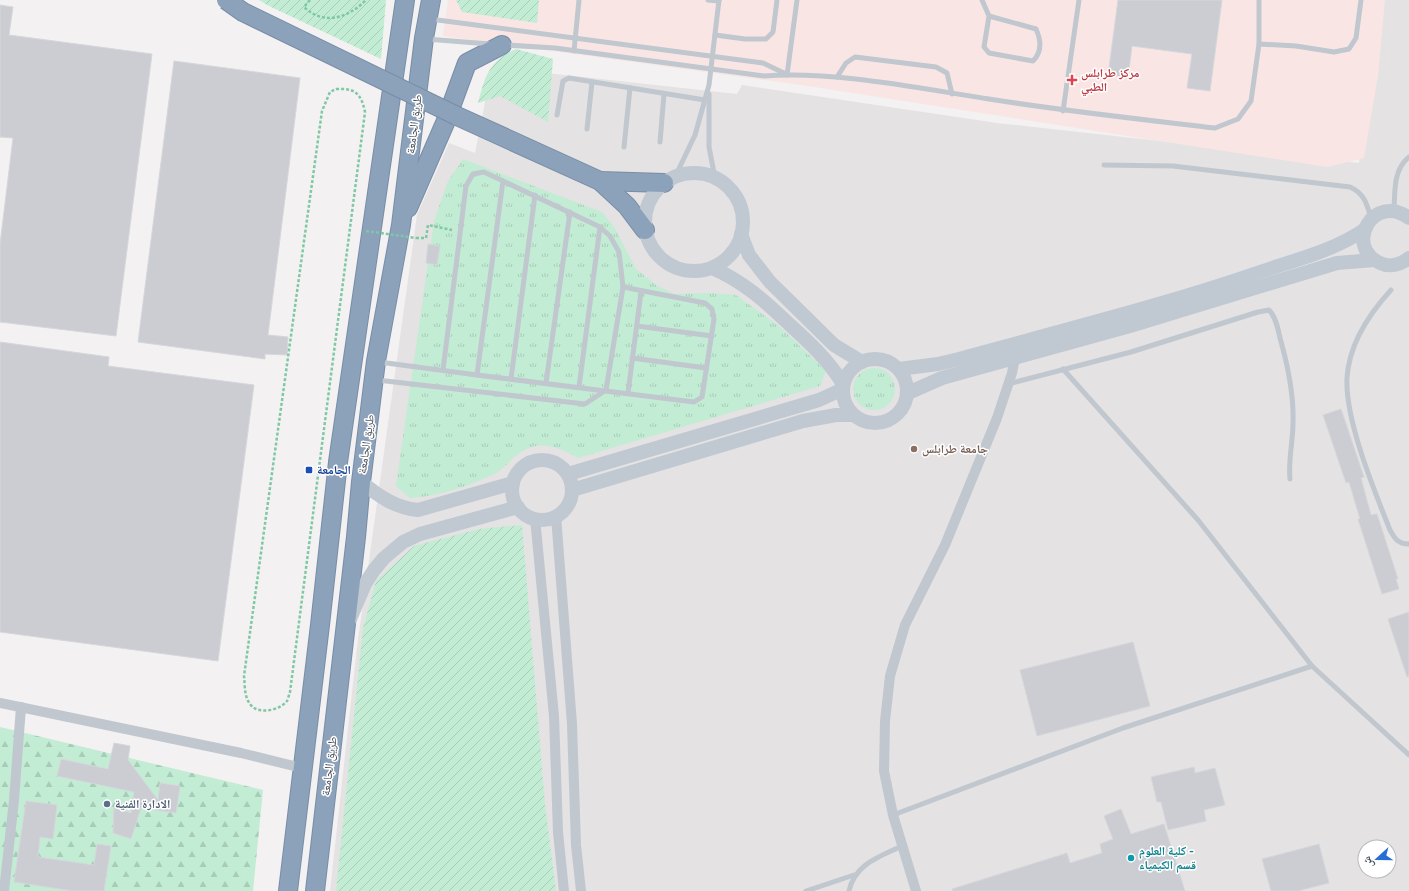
<svg xmlns="http://www.w3.org/2000/svg" width="1409" height="891" font-family="Figtree,'Noto Naskh Arabic',sans-serif">
	<style>
		.education { fill: #e4e2e2; fill-rule: evenodd }
		.medical { fill: #f9e6e4 }
		.grass { fill: url(#grass-tufts) }
		.forest { fill: url(#forest-firs) }
		.garden { fill: url(#garden-furrows) }
		.building { fill: #cbcdd2; stroke: #d5d7db }
		.lines { fill: none; stroke-linecap: round; stroke-linejoin: round }
		.highway-casing { stroke: #788da7; stroke-width: 20 }
		.path { stroke: #7ec8a5; stroke-width: 2.5; stroke-dasharray: 3 2; stroke-linecap: butt }
		.lane { stroke: #c0c7ce; stroke-width: 5 }
		.street { stroke: #c0c7ce; stroke-width: 10 }
		.secondary { stroke: #c0c8d2; stroke-width: 14 }
		.highway { stroke: #8ca2bb; stroke-width: 18 }
		.highway-bridge-casing { stroke: #788da7; stroke-width: 20; stroke-linecap: butt }
		.path-bridge { stroke: #7ec8a5; stroke-width: 2.5; stroke-dasharray: 3 2; stroke-linecap: butt }
		.highway-bridge { stroke: #8ca2bb; stroke-width: 18 }
		.health-dot { fill: #e0444e; stroke: #fff; stroke-width: 1.5 }
		.education-dot { fill: #8d6e63; stroke: #fff; stroke-width: 1.5 }
		.transit-dot { fill: #1a4fb4; stroke: #fff; stroke-width: 1.5 }
		.service-dot { fill: #5c6f8a; stroke: #fff; stroke-width: 1.5 }
		.culture-dot { fill: #0f9aa8; stroke: #fff; stroke-width: 1.5 }
		.labels { text-anchor: middle; stroke-width: 3; stroke-linejoin: round; paint-order: stroke }
		.health-label { font-size: 12px; font-weight: bold; fill: #be3a42; stroke: #fff; text-anchor: start }
		.street-label { font-size: 12px; fill: #4a535d; stroke: #fff }
		.education-label { font-size: 12px; font-weight: bold; fill: #785e54; stroke: #fff; text-anchor: start }
		.transit-label { font-size: 12px; font-weight: bold; fill: #164399; stroke: #fff; text-anchor: start }
		.service-label { font-size: 12px; font-weight: bold; fill: #4e5e75; stroke: #fff; text-anchor: start }
		.culture-label { font-size: 12px; font-weight: bold; fill: #0d838f; stroke: #fff; text-anchor: start }
	</style>
	<defs>
		<pattern id="grass-tufts" width="24" height="20" patternUnits="userSpaceOnUse"><rect width="24" height="20" fill="#c3ecd4"/><path d="M3 7l-1-3M5 7V3M7 7l1-3M15 17l-1-3M17 17v-4M19 17l1-3" fill="none" stroke="#a9ccb8"/></pattern>
		<pattern id="forest-firs" width="22" height="20" patternUnits="userSpaceOnUse"><rect width="22" height="20" fill="#c3ecd4"/><path d="M5 1l3.5 6h-7zM16 11l3.5 6h-7z" fill="#a9ccb8"/></pattern>
		<pattern id="garden-furrows" width="10" height="10" patternUnits="userSpaceOnUse"><rect width="10" height="10" fill="#c3ecd4"/><path d="M-1 1l2-2M0 10L10 0M9 11l2-2" fill="none" stroke="#a9ccb8"/></pattern>
	</defs>
	<rect width="100%" height="100%" fill="#f3f1f1"/>
	<!-- education -->
	<path class="education" d="M1381,0H1409V891H330L357,647L417,215L449,143L475,153L492,67L737,94L742,85L997,123L1359,163ZM1365,847H1389V871H1365Z"/>
	<!-- medical -->
	<polygon class="medical" points="448,0 1385,0 1378,76 1364,158 1327,167 801,85 443,36"/>
	<!-- grass -->
	<g class="grass">
		<path d="M463,159L602,212L614,227L636,269L656,285L674,294L711,293L736,295L779,326L826,371L820,386L578,458C561,448 540,439 521,452C510,459 505,469 492,475C466,487 439,496 410,498L396,486L434,221L448,181Z"/>
		<circle cx="874" cy="389" r="21"/>
	</g>
	<!-- forest -->
	<polygon class="forest" points="0,727 263,790 253,891 0,891"/>
	<!-- garden -->
	<g class="garden">
		<polygon points="259,0 386,0 381,59 267,5"/>
		<polygon points="456,0 539,0 537,23 462,12"/>
		<path d="M516,49L553,59L548,122L500,96L478,103C485,76 489,61 516,49Z"/>
		<polygon points="522,525 545,805 556,891 336,891 363,628 376,581 414,546 479,529"/>
	</g>
	<!-- building -->
	<g class="building">
		<polygon points="1118,0 1222,0 1210,91 1187,88 1192,54 1132,46 1128,78 1108,75"/>
		<polygon points="0,5 13,7 9,35 152,54 116,336 0,322 0,244 13,138 0,137"/>
		<polygon points="174,61 300,78 268,335 288,337 287,355 265,354 265,359 138,342"/>
		<polygon points="428,244 440,246 437,265 426,263"/>
		<polygon points="0,342 109,357 108,366 254,385 218,661 0,632"/>
		<polygon points="1341,409 1364,477 1361,478 1371,515 1377,514 1398,579 1396,579 1399,589 1382,594 1358,519 1360,519 1349,482 1346,483 1323,415"/>
		<polygon points="1409,612 1409,676 1407,677 1388,619"/>
		<polygon points="1133,642 1150,706 1037,736 1020,670"/>
		<polygon points="114,743 130,746 128,760 158,800 160,783 180,786 176,813 141,808 131,839 113,833 114,807 131,813 134,792 57,776 61,759 108,769"/>
		<polygon points="1194,767 1195,773 1215,768 1225,805 1204,810 1206,821 1168,830 1161,802 1157,802 1151,777"/>
		<polygon points="26,801 57,805 53,839 40,837 38,857 94,865 97,844 111,846 104,891 73,891 14,882"/>
		<polygon points="1121,809 1131,834 1164,824 1185,891 953,891 952,889 1067,853 1070,863 1102,853 1100,844 1113,839 1104,816"/>
		<polygon points="1319,844 1329,883 1298,891 1271,891 1262,859"/>
	</g>
	<g class="lines">
		<!-- highway casing -->
		<g class="highway-casing">
			<g id="highway">
				<polyline points="457,116 600,181 627,206 645,230"/>
				<polyline points="600,181 664,183"/>
				<polyline points="408,208 445,123 467,63 502,45"/>
				<polyline points="288,891 320,625 338,462 405,0"/>
				<polyline points="315,891 356,537 361,482 376,361 401,225 424,38 431,0"/>
			</g>
		</g>
		<!-- path -->
		<g class="path">
			<path d="M310,0L304,7C324,26 348,18 366,0"/>
			<path d="M336,89C355,88 361,93 365,112L290,692C289,695 288,699 287,701C279,711 257,715 250,704C244,696 245,685 244,676L322,111L330,92Z"/>
			<polyline points="416,238 426,238 428,225 452,230"/>
		</g>
		<!-- lane -->
		<g class="lane">
			<polyline points="708,0 719,1"/>
			<path d="M982,0L989,16L984,47L989,53L1033,61C1042,52 1041,40 1036,29L989,16"/>
			<polyline points="430,19 763,63 786,74"/>
			<polyline points="715,35 745,39 766,39 773,32 777,0"/>
			<polyline points="426,39 490,44"/>
			<polyline points="1259,44 1296,46 1334,52 1349,49 1356,38 1361,0"/>
			<path d="M506,45L555,48L764,76C836,71 917,88 989,99C1064,111 1139,119 1215,128L1238,119L1251,101L1259,44V0"/>
			<polyline points="574,51 579,0"/>
			<polyline points="787,75 797,0"/>
			<polyline points="837,77 846,63 855,57 936,67 947,73 952,94"/>
			<polyline points="709,94 709,147 715,178"/>
			<polyline points="1063,111 1079,0"/>
			<polyline points="557,115 563,81 569,78 705,100"/>
			<polyline points="587,129 592,82"/>
			<polyline points="660,142 664,94"/>
			<polyline points="624,147 630,88"/>
			<path d="M1104,165L1173,166L1350,187C1364,193 1367,204 1371,218"/>
			<polyline points="675,177 695,135 709,85 719,0"/>
			<path d="M1394,210C1395,191 1393,170 1409,157"/>
			<path d="M1391,290C1369,314 1349,344 1347,378C1345,420 1374,490 1390,530C1395,539 1398,544 1409,544"/>
			<polyline points="637,326 712,336"/>
			<polyline points="632,358 706,368"/>
			<polyline points="379,362 477,375 694,402 702,397 714,319 712,309 705,303 623,287 619,252 610,236 600,227 484,172 473,174 466,186 443,370"/>
			<polyline points="477,375 503,181"/>
			<polyline points="511,379 535,195"/>
			<polyline points="377,380 585,404 606,390 623,287"/>
			<polyline points="546,383 570,212"/>
			<path d="M1008,384L1131,352L1258,312L1269,310C1276,317 1278,329 1280,338C1288,366 1294,395 1293,423C1293,442 1288,460 1290,479"/>
			<polyline points="579,387 600,227"/>
			<polyline points="628,393 641,292"/>
			<polyline points="1312,666 1409,755"/>
			<polyline points="893,815 1123,728 1312,666 1198,520 1063,369"/>
			<polyline points="806,891 854,875"/>
			<path d="M849,891C855,864 879,857 902,846"/>
		</g>
		<!-- street -->
		<g class="street">
			<polyline points="556,516 572,724 576,845 581,891"/>
			<polyline points="535,518 554,716 558,832 564,891"/>
			<polyline points="0,703 241,753 302,768"/>
			<polyline points="4,891 14,800 21,707"/>
			<polyline points="916,891 893,815 884,771 885,721 890,676 905,625 945,545 997,418 1012,373 1015,358"/>
		</g>
		<!-- secondary -->
		<g class="secondary">
			<circle cx="694" cy="222" r="49"/>
			<path d="M1409,218C1374,192 1343,246 1380,263C1390,268 1401,264 1409,258"/>
			<polyline points="741,234 749,255 770,282 834,345 862,362"/>
			<path d="M712,268C743,281 766,302 790,325C810,343 829,361 843,384"/>
			<circle cx="875" cy="391" r="32"/>
			<path d="M899,369L938,364L959,359C1060,331 1161,306 1260,272C1295,260 1333,251 1364,230"/>
			<polyline points="908,393 942,378 1130,326 1337,263 1374,260"/>
			<circle cx="542" cy="490" r="30"/>
			<polyline points="568,474 819,400 843,389"/>
			<path d="M361,482C379,496 395,508 418,510L513,483"/>
			<polyline points="572,490 803,421 836,415 853,415"/>
			<polyline points="350,619 365,584 374,570 384,558 403,542 420,534 518,507"/>
		</g>
		<!-- highway -->
		<use href="#highway" class="highway"/>
		<!-- highway-bridge casing -->
		<g class="highway-bridge-casing">
			<polyline id="highway-bridge" points="226,0 243,12 457,116"/>
		</g>
		<!-- path-bridge -->
		<polyline class="path-bridge" points="366,231 416,238"/>
		<!-- highway-bridge -->
		<use href="#highway-bridge" class="highway-bridge"/>
	</g>
	<!-- markers -->
	<path class="health-dot" d="M1070 74h4v4h4v4h-4v4h-4v-4h-4v-4h4z"/>
	<circle class="education-dot" cx="914" cy="449" r="4"/>
	<rect class="transit-dot" x="305" y="466" width="8" height="8" rx="2"/>
	<circle class="service-dot" cx="107" cy="804" r="4"/>
	<circle class="culture-dot" cx="1131" cy="858" r="4"/>
	<g class="labels">
		<!-- health labels -->
		<g class="health-label">
			<text x="1081" y="77">مركز طرابلس<tspan x="1081" dy="14">الطبي</tspan></text>
		</g>
		<!-- street labels -->
		<g class="street-label">
			<text transform="translate(414 124) rotate(-83)" y="4">طريق الجامعة</text>
			<text transform="translate(366 444) rotate(-82)" y="4">طريق الجامعة</text>
			<text transform="translate(329 766) rotate(-83)" y="4">طريق الجامعة</text>
		</g>
		<!-- education labels -->
		<g class="education-label">
			<text x="922" y="453">جامعة طرابلس</text>
		</g>
		<!-- transit labels -->
		<g class="transit-label">
			<text x="317" y="474">الجامعة</text>
		</g>
		<!-- service labels -->
		<g class="service-label">
			<text x="115" y="808">الادارة الفنية</text>
		</g>
		<!-- culture labels -->
		<g class="culture-label">
			<text x="1139" y="855">كلية العلوم -<tspan x="1139" dy="14">قسم الكيمياء</tspan></text>
		</g>
	</g>
	<!-- north arrow -->
	<g transform="translate(1377 859) rotate(249)"><circle r="19" fill="#ffffff" stroke="#b7babe"/>
	<path d="M0-3L7 15L0 10L-7 15Z" fill="#286fd5"/>
	<text y="-6" font-size="11" font-weight="bold" text-anchor="middle" fill="#4a535d">ش</text>
	</g>
</svg>
